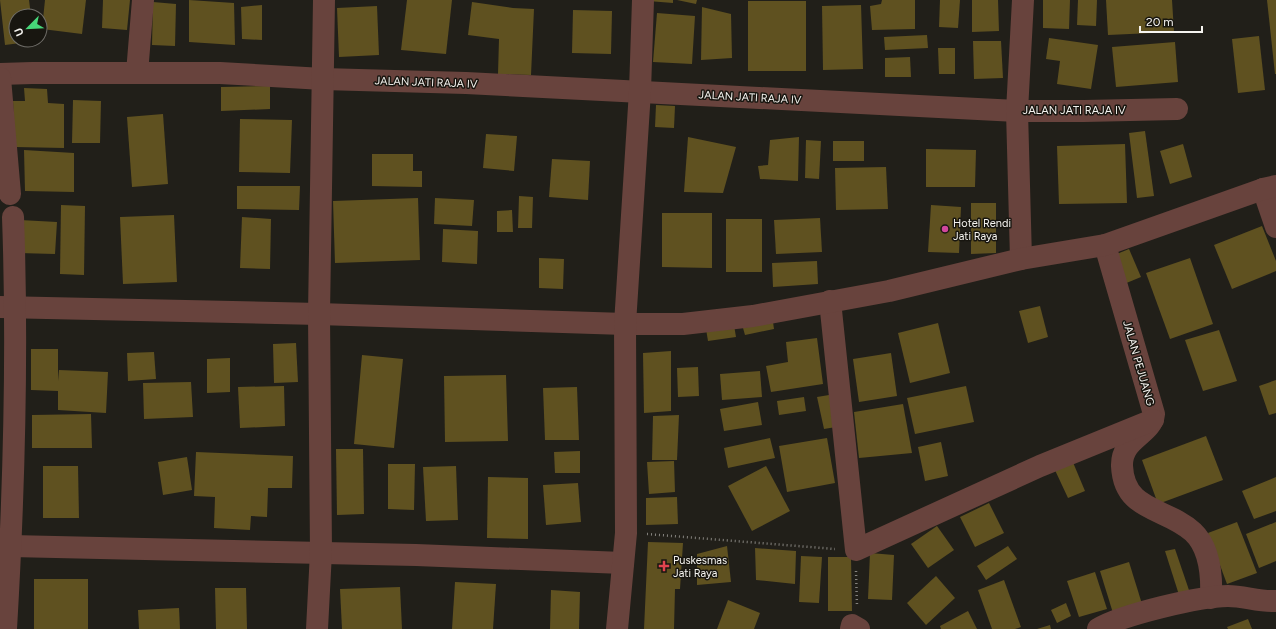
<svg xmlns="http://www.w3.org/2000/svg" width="1276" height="629" font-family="Figtree,sans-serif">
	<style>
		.building { fill: #5f5120 }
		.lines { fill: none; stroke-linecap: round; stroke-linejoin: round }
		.path { stroke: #85837e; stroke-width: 2.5; stroke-dasharray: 1 3; stroke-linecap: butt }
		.minor { stroke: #68433d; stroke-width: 22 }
		.hotel-dot { fill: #d1479c; stroke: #181610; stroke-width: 1.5 }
		.health-dot { fill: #e0444e; stroke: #181610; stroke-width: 1.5 }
		.labels { text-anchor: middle; stroke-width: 3; stroke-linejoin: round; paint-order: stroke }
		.street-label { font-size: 11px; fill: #f6f4f0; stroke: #181610 }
		.poi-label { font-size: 11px; fill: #f6f4f0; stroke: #181610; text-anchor: start }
	</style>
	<rect width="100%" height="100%" fill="#211f19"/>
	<!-- building -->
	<g class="building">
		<polygon points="0,0 29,0 31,16 16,16 16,40 36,41 5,45"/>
		<polygon points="45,0 86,0 82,34 42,29"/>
		<polygon points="103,0 130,0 127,30 102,28"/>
		<polygon points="189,0 234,3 235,45 189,42"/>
		<polygon points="407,0 452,0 446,54 401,50"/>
		<polygon points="648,0 673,0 673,3 648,1"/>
		<polygon points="677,0 697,0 696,4"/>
		<polygon points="882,0 915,0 915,29 872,30 870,6 881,4"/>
		<polygon points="940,0 960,0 958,28 939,27"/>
		<polygon points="972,0 998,0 999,31 972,32"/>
		<polygon points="1043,0 1070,0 1069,29 1043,28"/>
		<polygon points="1078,0 1097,0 1096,26 1077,25"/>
		<polygon points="1106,0 1172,0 1174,32 1108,35"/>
		<polygon points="1267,0 1276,0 1276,74 1275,74"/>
		<rect x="748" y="1" width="58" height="70"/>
		<polygon points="153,2 176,4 175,46 152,45"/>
		<polygon points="472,2 513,8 534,9 531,75 498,74 499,39 468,35"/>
		<polygon points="262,5 262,40 242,39 241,7"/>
		<polygon points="861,5 863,69 823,70 822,6"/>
		<polygon points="377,6 379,55 339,57 337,8"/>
		<polygon points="702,7 731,14 732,58 701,60"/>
		<polygon points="573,10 612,11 611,54 572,53"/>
		<polygon points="657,13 695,16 692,64 653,62"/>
		<polygon points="927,35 928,48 885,50 884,37"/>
		<polygon points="1259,36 1265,90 1238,93 1232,39"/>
		<polygon points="1049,38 1098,45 1091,89 1057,84 1060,61 1046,59"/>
		<polygon points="973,41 1001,41 1003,78 974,79"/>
		<polygon points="1175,42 1178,82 1116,87 1112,47"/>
		<polygon points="938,48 955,48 955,74 939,74"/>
		<polygon points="910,57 911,77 885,77 885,58"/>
		<polygon points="270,86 270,109 221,111 221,87"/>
		<polygon points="24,88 47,89 48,103 64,104 64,148 15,147 13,101 25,101"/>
		<polygon points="73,100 101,101 100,143 72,143"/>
		<polygon points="656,105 675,106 674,128 655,127"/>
		<polygon points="163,114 168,184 132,187 127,117"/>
		<polygon points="240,119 292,120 290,173 239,172"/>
		<polygon points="1145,131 1154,196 1137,198 1129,133"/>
		<polygon points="486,134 517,136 514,171 483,168"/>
		<polygon points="688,137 736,147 723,193 684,192"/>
		<polygon points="799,137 798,181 760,179 758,166 768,165 770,140"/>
		<polygon points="806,140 821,141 819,179 805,178"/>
		<rect x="833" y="141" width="31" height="20"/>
		<polygon points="1125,144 1127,203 1059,204 1057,146"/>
		<polygon points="1183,144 1192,177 1170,184 1160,151"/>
		<polygon points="926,149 976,150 975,187 926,187"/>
		<polygon points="24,150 74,153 74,192 25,191"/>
		<polygon points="372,154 413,154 413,171 422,171 422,187 372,186"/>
		<polygon points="552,159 590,161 588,200 549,197"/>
		<polygon points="886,167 888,209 836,210 835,168"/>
		<polygon points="237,186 300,186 299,210 237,209"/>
		<polygon points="519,196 533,197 532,228 518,228"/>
		<polygon points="418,198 420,260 335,263 333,201"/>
		<polygon points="435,198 474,200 472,226 434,224"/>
		<polygon points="971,203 996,203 996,253 971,254"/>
		<polygon points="61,205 85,206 84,275 60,274"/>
		<polygon points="931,205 961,207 959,253 928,252"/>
		<polygon points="512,210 513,232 497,232 497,211"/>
		<polygon points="662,213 712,213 712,268 662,267"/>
		<polygon points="174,215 177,282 123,284 120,217"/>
		<polygon points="242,217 271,219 270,269 240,268"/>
		<polygon points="820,218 822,252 776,254 774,220"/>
		<rect x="726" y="219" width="36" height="53"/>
		<polygon points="20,220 57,222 55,254 18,253"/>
		<polygon points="1262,226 1276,261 1276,271 1232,289 1214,245"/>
		<polygon points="443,229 478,231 477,264 442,262"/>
		<polygon points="1129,249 1141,277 1124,284 1112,256"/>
		<polygon points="539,258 564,259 563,289 539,288"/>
		<polygon points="1190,258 1213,324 1170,339 1146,273"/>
		<polygon points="817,261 818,284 773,287 772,263"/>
		<polygon points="1040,306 1048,337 1028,343 1019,311"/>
		<polygon points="773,322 774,329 745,335 743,328"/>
		<polygon points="938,323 950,373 910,383 898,333"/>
		<polygon points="734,325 736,337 708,341 706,329"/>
		<polygon points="1219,330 1237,381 1203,391 1185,340"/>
		<polygon points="817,338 823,384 771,392 766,366 788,362 786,342"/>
		<polygon points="296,343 298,382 274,383 273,344"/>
		<polygon points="31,349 58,349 58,381 59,370 108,372 106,413 58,410 58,391 31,390"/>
		<polygon points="671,351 671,411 644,413 643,353"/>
		<polygon points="154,352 156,379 128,381 127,353"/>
		<polygon points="891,353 897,396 859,402 853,359"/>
		<polygon points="362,355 403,359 394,448 354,444"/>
		<polygon points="230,358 230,392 207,393 207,359"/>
		<polygon points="698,367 699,396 678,397 677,368"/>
		<polygon points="760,371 762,397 722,400 720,374"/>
		<polygon points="506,375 508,441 445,442 444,376"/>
		<polygon points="1276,380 1276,413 1269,415 1259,386"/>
		<polygon points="191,382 193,417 144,419 143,383"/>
		<polygon points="284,386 285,426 240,428 238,387"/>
		<polygon points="966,386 974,422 915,434 907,398"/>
		<polygon points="577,387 579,440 545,440 543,388"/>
		<polygon points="829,395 836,427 824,429 817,397"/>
		<polygon points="804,397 806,411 779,415 777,401"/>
		<polygon points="758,402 762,425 724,431 720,409"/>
		<polygon points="903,404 912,453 859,458 854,412"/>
		<polygon points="91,414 92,448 32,448 32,415"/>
		<polygon points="679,415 677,460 652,460 653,416"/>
		<polygon points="1206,436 1223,480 1158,504 1142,460"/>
		<polygon points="770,438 775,458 728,468 724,448"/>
		<polygon points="827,438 835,483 787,492 779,446"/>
		<polygon points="941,442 948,476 925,481 918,447"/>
		<polygon points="336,449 363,449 364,514 337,515"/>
		<polygon points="580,451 580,473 555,473 554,452"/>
		<polygon points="196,452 293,456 292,488 268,488 267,517 251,516 250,530 214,528 215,497 194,496"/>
		<polygon points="187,457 192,490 163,495 158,462"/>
		<polygon points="1072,460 1085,491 1068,498 1054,468"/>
		<polygon points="674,461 675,492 649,494 647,462"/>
		<polygon points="388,464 415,464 414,510 388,509"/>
		<polygon points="43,466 78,466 79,518 43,518"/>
		<polygon points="456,466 458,520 426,521 423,467"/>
		<polygon points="766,466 790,511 752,531 728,486"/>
		<polygon points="488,477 528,478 528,539 487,538"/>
		<polygon points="1276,477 1276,511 1254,519 1242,491"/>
		<polygon points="578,483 581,522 546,525 543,485"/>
		<polygon points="677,497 678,524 646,525 646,498"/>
		<polygon points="989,503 1004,533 975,547 960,517"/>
		<polygon points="1237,522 1257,573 1227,584 1208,533"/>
		<polygon points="1276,522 1276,561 1259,568 1246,534"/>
		<polygon points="937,526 954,550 928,568 911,544"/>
		<polygon points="648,542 683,543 680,589 675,589 674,629 644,629"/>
		<polygon points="727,546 731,582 697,585 697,554"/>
		<polygon points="1008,546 1017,559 986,580 977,566"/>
		<polygon points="755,548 796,551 795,584 756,580"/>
		<polygon points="1175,549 1191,596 1180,598 1165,551"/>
		<polygon points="870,553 894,555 892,600 868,599"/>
		<polygon points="801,556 822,557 819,603 799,602"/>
		<polygon points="828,557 851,557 852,611 828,611"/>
		<polygon points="1129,562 1142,604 1113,613 1100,571"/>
		<polygon points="1095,572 1107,609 1079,617 1067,581"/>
		<polygon points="936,576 955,598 926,625 907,603"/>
		<rect x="34" y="579" width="54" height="50"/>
		<polygon points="1004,580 1021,627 1015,629 992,629 978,590"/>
		<polygon points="455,582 496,584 493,629 452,629"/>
		<polygon points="400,587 402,629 342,629 340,589"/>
		<polygon points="215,588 246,588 247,629 216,629"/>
		<polygon points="551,590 580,592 579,629 550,629"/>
		<polygon points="728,600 760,613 754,629 717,629"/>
		<polygon points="1066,603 1071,616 1057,623 1051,610"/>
		<polygon points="179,608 180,629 139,629 138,610"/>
		<polygon points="968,611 977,629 941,629 940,626"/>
		<polygon points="1248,619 1252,629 1228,629 1227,627"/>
		<polygon points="1050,625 1051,629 1037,629"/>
	</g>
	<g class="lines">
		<!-- path -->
		<g class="path">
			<polyline points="647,534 835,549"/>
			<polyline points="856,571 857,606"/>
		</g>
		<!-- minor -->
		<g class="minor">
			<polyline points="137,73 143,0"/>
			<polyline points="0,74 32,73 220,73 323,79 466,83 1017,111 1084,111 1177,109"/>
			<polyline points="0,78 10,194"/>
			<polyline points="1263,189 1276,227"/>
			<path d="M1105,245L1154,414C1152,435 1121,438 1122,466C1124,512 1166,507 1193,532C1210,548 1212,576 1211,598"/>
			<polyline points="1021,259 1017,111 1023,0"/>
			<polyline points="830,301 856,550 1040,466 1153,420"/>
			<polyline points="0,307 319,314 625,324 683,324 753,316 889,291 1021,259 1105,245 1263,189 1276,186"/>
			<polyline points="11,546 416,555 623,563"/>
			<path d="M6,629C14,492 18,354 13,217"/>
			<polyline points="317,629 321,552 319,314 324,0"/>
			<polyline points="617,629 626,533 625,324 640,91 643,0"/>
			<polyline points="851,629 852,625 859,629"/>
			<path d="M1098,629C1121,615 1200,596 1228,596C1244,596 1259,602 1276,601"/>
		</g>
	</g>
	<!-- markers -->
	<circle class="hotel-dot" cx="945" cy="229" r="4"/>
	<path class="health-dot" d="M662 560h4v4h4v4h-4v4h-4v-4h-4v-4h4z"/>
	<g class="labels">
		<!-- street labels -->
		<g class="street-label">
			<text transform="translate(426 82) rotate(2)" y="4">JALAN JATI RAJA IV</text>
			<text transform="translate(750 97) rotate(3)" y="4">JALAN JATI RAJA IV</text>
			<text x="1074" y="114">JALAN JATI RAJA IV</text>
			<text transform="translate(1139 363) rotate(74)" y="4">JALAN PEJUANG</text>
		</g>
		<!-- poi labels -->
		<g class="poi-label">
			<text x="953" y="227">Hotel Rendi<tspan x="953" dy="13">Jati Raya</tspan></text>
			<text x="673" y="564">Puskesmas<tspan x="673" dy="13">Jati Raya</tspan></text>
		</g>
	</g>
	<!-- north arrow -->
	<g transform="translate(28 28) rotate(246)"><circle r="19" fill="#181610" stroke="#716f6a"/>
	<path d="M0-3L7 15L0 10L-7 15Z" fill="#47d779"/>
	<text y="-6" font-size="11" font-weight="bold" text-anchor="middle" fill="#f6f4f0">U</text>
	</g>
	<!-- scale -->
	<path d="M1140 26v6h62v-6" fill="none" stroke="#f6f4f0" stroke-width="2"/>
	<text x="1146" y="26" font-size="12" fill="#f6f4f0" stroke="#181610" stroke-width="3" paint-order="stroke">20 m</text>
</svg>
